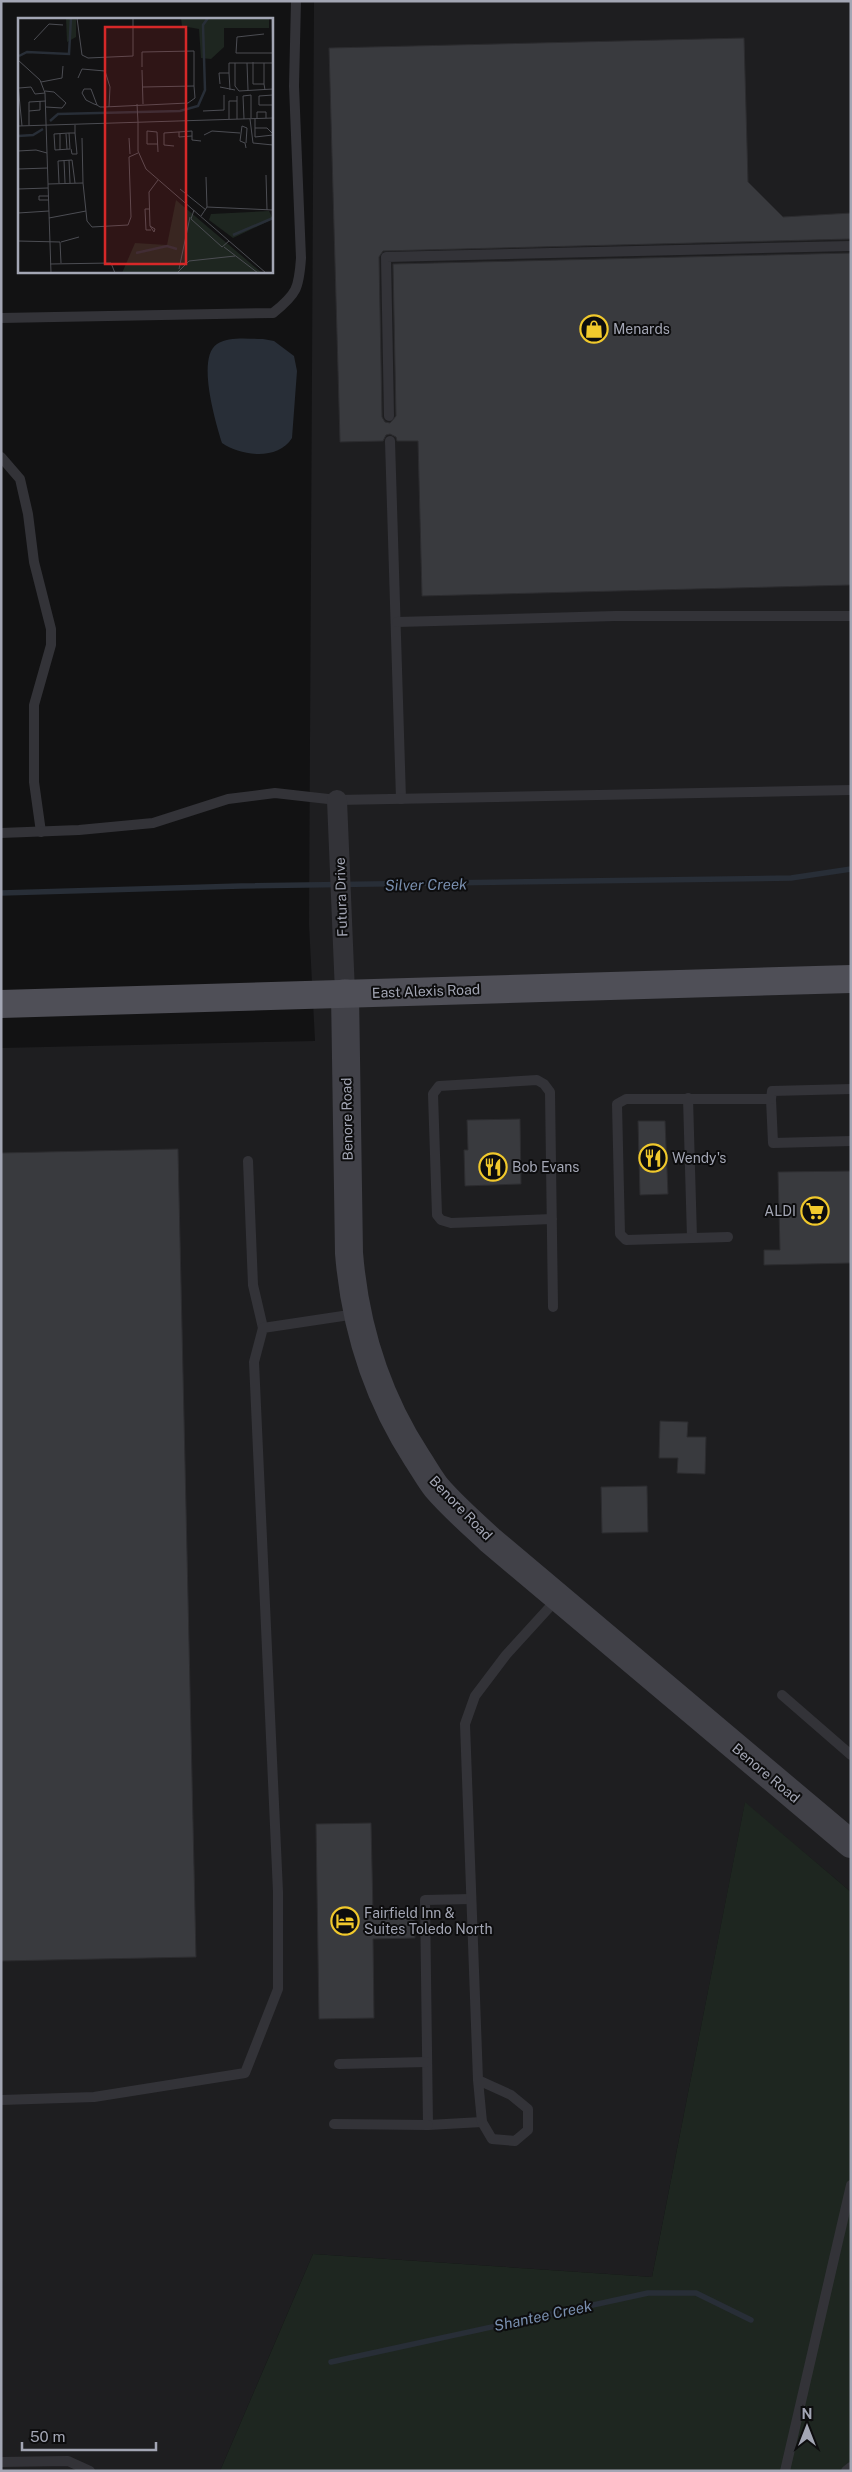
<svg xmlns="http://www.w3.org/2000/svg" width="852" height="2472" font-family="'Public Sans',sans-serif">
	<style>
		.built { fill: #1e1e20 }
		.green { fill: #1e2620 }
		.water { fill: #282e37 }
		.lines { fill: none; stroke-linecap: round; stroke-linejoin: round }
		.stream { stroke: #282e37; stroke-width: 5.5 }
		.building { fill: #393a3e; stroke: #2c2c2f }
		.service { stroke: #333338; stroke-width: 10 }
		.minor { stroke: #333338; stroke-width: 20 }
		.secondary { stroke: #414148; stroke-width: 28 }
		.primary { stroke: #4f4f57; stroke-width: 28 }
		.labels { text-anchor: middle; stroke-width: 4; stroke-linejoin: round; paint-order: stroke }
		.poi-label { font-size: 14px; fill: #a3a6b4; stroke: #0d0d0e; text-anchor: start }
		.street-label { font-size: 14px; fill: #a3a6b4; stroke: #0d0d0e }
		.water-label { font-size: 15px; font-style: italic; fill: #798faf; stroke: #0d0d0e }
		.inset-river { fill: none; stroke: #282e37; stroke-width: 2.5 }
		.inset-road { fill: none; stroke: #4c4d53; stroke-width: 1 }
		.view { fill: #d62828; fill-opacity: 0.15; stroke: #d62828; stroke-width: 2.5 }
		.inset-edge { fill: none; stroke: #a3a6b4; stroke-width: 2.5 }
	</style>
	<rect width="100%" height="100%" fill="#121213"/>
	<!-- built -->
	<polygon class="built" points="314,1 851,1 851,1892 745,1803 652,2277 313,2254 220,2471 1,2471 1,1048 315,1041 309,924"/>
	<!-- green -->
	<polygon class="green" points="745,1802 851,1892 851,2471 220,2471 313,2254 652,2277"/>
	<!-- water -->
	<path class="water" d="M263,339L274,341L294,356L297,371L292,438C278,461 241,456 222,443C216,423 196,358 217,344C229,336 250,339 263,339Z"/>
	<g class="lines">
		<!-- stream -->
		<g class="stream">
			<polyline points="1,893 241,886 791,878 851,869"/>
			<polyline points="331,2362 648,2293 696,2293 751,2320"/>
		</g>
	</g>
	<!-- building -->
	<g class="building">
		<polygon points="744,38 748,182 783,217 851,213 851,239 383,251 379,257 382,417 385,422 390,423 396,416 393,264 851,253 851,585 422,596 418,441 397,441 396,437 390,434 386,435 383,441 340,442 329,48"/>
		<polygon points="520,1119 521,1184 465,1186 464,1150 468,1150 467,1120"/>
		<polygon points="638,1121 665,1121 668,1194 640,1195"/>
		<polygon points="178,1149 196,1957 1,1961 1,1153"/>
		<polygon points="851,1171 851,1263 764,1265 764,1250 780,1250 778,1172"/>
		<polygon points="660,1421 688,1422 687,1437 706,1437 705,1474 677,1473 678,1458 659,1458"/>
		<polygon points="647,1486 648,1532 602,1533 601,1487"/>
		<polygon points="371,1823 373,1913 414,1913 415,1938 373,1939 374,2018 319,2019 316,1824"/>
	</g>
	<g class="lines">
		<!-- service -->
		<g class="service">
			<path d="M1,318L273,313C297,294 299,288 301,258L294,86L296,1"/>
			<polyline points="389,416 386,257 851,246"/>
			<polyline points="390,441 401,799"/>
			<polyline points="1,457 20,479 28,514 34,562 51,629 51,645 34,705 34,782 41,832"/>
			<polyline points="397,622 615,616 851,616"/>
			<polyline points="1,833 79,830 153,823 228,799 275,793 337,800 851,790"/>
			<polyline points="688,1098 692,1238"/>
			<polyline points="771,1099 773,1143 851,1141"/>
			<polyline points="248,1161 253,1285 263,1328"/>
			<polyline points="552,1219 451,1223 441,1220 437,1215 433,1094 439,1086 537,1080 544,1084 550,1092 553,1307"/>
			<polyline points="728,1237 626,1240 620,1234 617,1104 626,1099 771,1099 772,1091 851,1089"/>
			<polyline points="782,1695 851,1755"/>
			<polyline points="471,1899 425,1900 428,2125 482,2122"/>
			<polyline points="339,2064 427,2062"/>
			<polyline points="478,2080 482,2122 492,2139 515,2141 528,2130 528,2109 511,2095 478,2080 465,1724 475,1696 506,1655 557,1599"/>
			<polyline points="1,2100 94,2097 245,2073 278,1989 278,1892 254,1362 263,1328 356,1314"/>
			<polyline points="334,2124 428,2125"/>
			<polyline points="1,2462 68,2461 90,2471"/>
			<polyline points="785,2471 851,2185"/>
			<polyline points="846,2471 851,2467"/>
		</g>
		<!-- minor -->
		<polyline class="minor" points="337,800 345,993"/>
		<!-- secondary -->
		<path class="secondary" d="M345,993L349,1253C355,1327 376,1395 417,1458C423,1467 429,1478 436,1487C452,1506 472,1523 490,1540L851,1844"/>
		<!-- primary -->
		<polyline class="primary" points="1,1004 851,979"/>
	</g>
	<!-- icons -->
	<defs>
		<g id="shop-ring" transform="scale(1.4375)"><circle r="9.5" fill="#0d0d0e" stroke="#f1c92c" stroke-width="1.5"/><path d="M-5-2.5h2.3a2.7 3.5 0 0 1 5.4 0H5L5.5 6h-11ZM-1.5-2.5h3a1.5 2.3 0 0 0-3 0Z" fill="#f1c92c"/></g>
		<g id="restaurant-ring" transform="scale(1.4375)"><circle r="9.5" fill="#0d0d0e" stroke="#f1c92c" stroke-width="1.5"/><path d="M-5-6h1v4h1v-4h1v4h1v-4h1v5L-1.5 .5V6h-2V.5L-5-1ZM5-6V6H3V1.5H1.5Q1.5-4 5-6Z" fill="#f1c92c"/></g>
		<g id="supermarket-ring" transform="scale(1.4375)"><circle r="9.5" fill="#0d0d0e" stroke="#f1c92c" stroke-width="1.5"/><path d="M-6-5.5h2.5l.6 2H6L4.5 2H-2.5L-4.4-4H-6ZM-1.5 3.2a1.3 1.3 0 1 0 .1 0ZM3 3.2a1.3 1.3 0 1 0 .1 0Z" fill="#f1c92c"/></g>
		<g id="hotel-ring" transform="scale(1.4375)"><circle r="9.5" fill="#0d0d0e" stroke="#f1c92c" stroke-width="1.5"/><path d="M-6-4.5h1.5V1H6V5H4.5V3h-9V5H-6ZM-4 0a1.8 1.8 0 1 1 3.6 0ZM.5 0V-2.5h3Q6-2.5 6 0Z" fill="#f1c92c"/></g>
	</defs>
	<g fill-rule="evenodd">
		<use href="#shop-ring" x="594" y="329"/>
		<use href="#restaurant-ring" x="653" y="1158"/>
		<use href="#restaurant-ring" x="493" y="1167"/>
		<use href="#supermarket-ring" x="815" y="1211"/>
		<use href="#hotel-ring" x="345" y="1921"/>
	</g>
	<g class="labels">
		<!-- poi labels -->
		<g class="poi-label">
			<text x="613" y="334">Menards</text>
			<text x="672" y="1163">Wendy's</text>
			<text x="512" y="1172">Bob Evans</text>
			<text x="796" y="1216" text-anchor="end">ALDI</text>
			<text x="364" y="1918">Fairfield Inn &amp;<tspan x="364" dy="16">Suites Toledo North</tspan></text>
		</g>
		<!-- street labels -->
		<g class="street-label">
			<text transform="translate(341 897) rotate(-92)" y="5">Futura Drive</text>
			<text transform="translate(426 991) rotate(-2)" y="5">East Alexis Road</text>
			<text transform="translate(347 1119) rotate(-91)" y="5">Benore Road</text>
			<text transform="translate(461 1508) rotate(46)" y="5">Benore Road</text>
			<text transform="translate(766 1773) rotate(40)" y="5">Benore Road</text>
		</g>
		<!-- water labels -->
		<g class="water-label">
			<text transform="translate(426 885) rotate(-1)" y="5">Silver Creek</text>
			<text transform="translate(543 2316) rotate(-12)" y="5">Shantee Creek</text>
		</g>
	</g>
	<!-- overview -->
	<g transform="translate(18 18)">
		<rect width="255" height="255" fill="#121213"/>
		<path d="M48,0H58V19L49,24ZM163,0H251V10H206V29L193,41L183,40L181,11L164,8ZM158,182L244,255H104L117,225L149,227ZM251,193L255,201L215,220L191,202L193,196Z" fill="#1e2620"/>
		<path class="inset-river" d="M1,38L9,34L51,36L53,0M32,103L40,96L162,93L180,88L187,72L185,7L190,0M0,118L15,117L25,111M215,217L255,200M118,235L149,228L159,231"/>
		<path class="inset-road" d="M59,0L64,37L70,40L115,38V0M254,0L255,54M246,16L219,19L218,35H254M16,22L31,6L45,7M0,42L22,62L27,75L33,255M235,44V66H246L247,72M229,45L230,72M246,45V66M255,45H217V68L221,73L255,71M124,49V34L176,33V68M124,52L125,86M211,55V45H217M60,60L64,51L87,53L92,69L91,89M23,64L44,60L45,48M202,66L201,55H211L212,72M0,67L4,108M202,69L217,72M1,70L13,69L17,76L27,75M27,73L36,74L48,85L44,90L28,89M233,77V100M255,77L241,78V87H255M219,78V101M119,86L120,104M79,87L73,71H66L64,75L68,82L76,86L79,87L82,89H86L170,85L177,80L176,68L125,69M11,93L22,92V83M185,93L206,92V77M239,100V94H248V100M211,101V83H219M226,101L225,78L233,77M232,101L235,125L255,127M237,101V119L255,117M120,104V133L128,151L248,255M11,107V84L28,83M0,108L255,100M237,110H249L255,116M161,114V119L174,118M51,115L52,131L37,132L36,116L51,115H57V107M42,116V132M48,116L49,131M186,117L194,113L222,115M111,120L112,136M228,125L229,110L224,108L222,123L227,125L228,130M140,126H129V113L139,114L140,134M156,128L146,127V115L174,113V122L183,123M53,131L54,136H59L57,115M0,133L18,132L29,135M46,142L47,165M51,142L52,165M0,151L30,150M248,157L249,192M188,159L189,189M41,165L40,143L54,142L57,165M65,165L69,203L74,209L110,207L113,199L111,139L120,135M30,166L65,165L64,120M0,171L30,170M162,171L188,192M31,178H21V182H31M132,191H127L128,212H133M176,192L173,201L204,229L211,223M0,195L31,193M183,198L189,189L255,192M31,200L68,193M132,208L136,214L137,211L132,208L131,174L140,162M0,223L42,224L43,245M43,224L61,219M206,229L240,255M32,246L93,245L97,255M161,251L172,199M159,255L171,243L217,238"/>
		<path class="view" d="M87,9H168V246H87Z"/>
		<rect width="255" height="255" class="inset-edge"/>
	</g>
	<!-- border -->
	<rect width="852" height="2472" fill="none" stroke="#a3a6b4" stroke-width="5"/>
	<!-- north arrow -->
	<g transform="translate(807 2427)" stroke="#0d0d0e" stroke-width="4" paint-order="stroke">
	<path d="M0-4L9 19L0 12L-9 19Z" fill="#a3a6b4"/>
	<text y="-8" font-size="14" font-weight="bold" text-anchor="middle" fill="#a3a6b4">N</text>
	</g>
	<!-- scale -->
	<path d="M22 2442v8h134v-8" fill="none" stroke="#a3a6b4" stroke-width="2.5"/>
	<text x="30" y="2442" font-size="15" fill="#a3a6b4" stroke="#0d0d0e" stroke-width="4" paint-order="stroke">50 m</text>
</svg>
